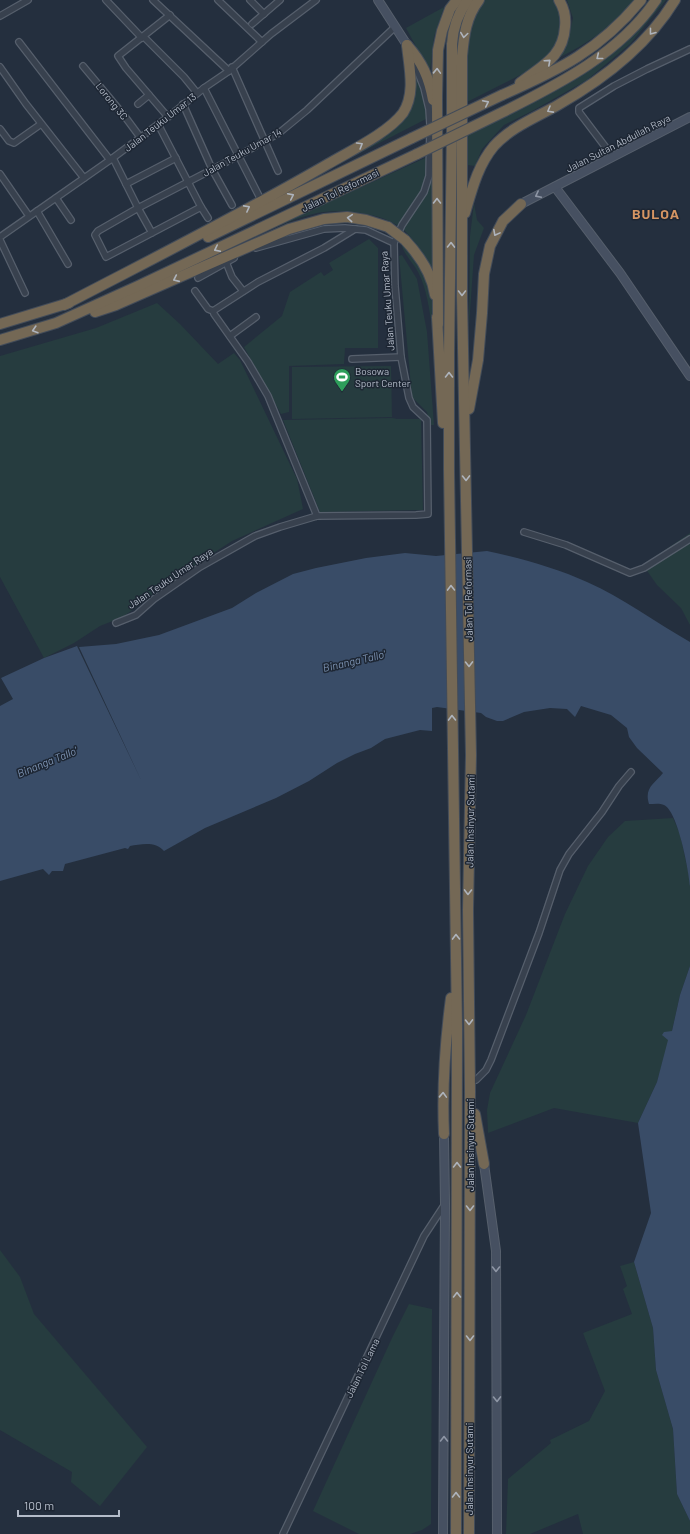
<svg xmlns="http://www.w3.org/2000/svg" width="690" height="1534" font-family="Barlow,sans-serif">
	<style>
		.green { fill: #263c3f }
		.water { fill: #394c67 }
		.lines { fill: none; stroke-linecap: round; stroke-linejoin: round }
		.street-casing { stroke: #565f6c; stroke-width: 8 }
		.secondary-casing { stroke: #565f6c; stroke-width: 10 }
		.highway-casing { stroke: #434c59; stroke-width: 12 }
		.street { stroke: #38414e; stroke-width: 5.5 }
		.secondary { stroke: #465061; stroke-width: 8 }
		.highway { stroke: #746855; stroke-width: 10 }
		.highway-bridge-casing { stroke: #434c59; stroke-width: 12; stroke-linecap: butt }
		.highway-bridge { stroke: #746855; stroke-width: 10 }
		.oneway { stroke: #aeb4bd }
		.oneway2 { stroke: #8e96a5 }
		.labels { text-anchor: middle; stroke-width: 3; stroke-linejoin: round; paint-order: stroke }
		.street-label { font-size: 10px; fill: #b4bcc9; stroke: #1d2633 }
		.poi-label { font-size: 10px; fill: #b4bcc9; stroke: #1d2633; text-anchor: start }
		.water-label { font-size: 11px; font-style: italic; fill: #7c92b1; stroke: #1d2633 }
		.district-label { font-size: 14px; font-weight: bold; letter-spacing: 1px; fill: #d59563; stroke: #1d2633 }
	</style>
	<rect width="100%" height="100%" fill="#242f3e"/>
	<!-- green -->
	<g class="green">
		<polygon points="482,0 555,0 560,5 563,30 556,50 536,67 467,102 467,32"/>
		<path d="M567,0H634C614,25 588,44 558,58L567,45L573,18Z"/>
		<polygon points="660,0 666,0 630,44 587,80 534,110 504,125 482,149 475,166 467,165 466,135 562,86"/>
		<polygon points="444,7 434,37 430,72 406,28"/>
		<polygon points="418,74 428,118 292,188 402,119 413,76"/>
		<path d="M436,153L432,275C425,259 417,243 405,231C387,213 341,208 317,213C293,218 269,231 245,240Z"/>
		<polygon points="474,203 477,220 484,228 474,255 469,326 470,236"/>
		<polygon points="369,239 378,248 378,348 345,348 344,364 289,366 289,412 281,414 244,347 282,316 290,292 321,272 324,276 333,270 329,263"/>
		<path d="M401,240L407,244L428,281L433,300L434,327H432C429,309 427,289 418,272C413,262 401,252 401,240Z"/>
		<polygon points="402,255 417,279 427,332 434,425 430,425 427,412 412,397 399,256"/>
		<polygon points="157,303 180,324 218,364 234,353 240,360 297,479 303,509 232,541 166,584 123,617 100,626 74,643 44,658 0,577 0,356 96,328"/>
		<polygon points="391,366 392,417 292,419 292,367"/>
		<polygon points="392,418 397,419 421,419 423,510 320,512 283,420"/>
		<polygon points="690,533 690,625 681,608 657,585 643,565"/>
		<polygon points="673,818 680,834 690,880 690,966 680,995 672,1031 657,1082 638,1123 554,1108 488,1133 487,1110 490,1093 526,1015 565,914 588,866 608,837 625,821"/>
		<polygon points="0,1250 20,1277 34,1314 147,1447 100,1506 71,1482 72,1472 0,1430"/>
		<polygon points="634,1262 653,1328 656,1370 673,1429 677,1494 690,1521 690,1534 583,1534 578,1514 530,1534 506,1534 508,1479 551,1443 550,1440 589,1421 605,1391 583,1333 632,1314 623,1289 627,1286 620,1266"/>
		<polygon points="409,1304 432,1309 431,1524 422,1530 410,1534 359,1534 313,1511 392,1338"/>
	</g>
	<!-- water -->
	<g class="water">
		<path d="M487,551C520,558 556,568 587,582C623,598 655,622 690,642V886C689,872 678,811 664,805C660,803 654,804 649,804C644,788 654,784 663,773L637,748L629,737L627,728L611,715L581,706L575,717L567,709L550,708L524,712L503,721H497L486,717L481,713L437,707L432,708V731L420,730L385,739L371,748L355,754L337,763L309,781L276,798L205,828L164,851C156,841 141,844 130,846L128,849L125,848L65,864L63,871H52L49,875L43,869L0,881V706L13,699L1,678L44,658L77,646L142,782L79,647L116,644L159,635L232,608L256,593L293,574L316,568L366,558L405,553L436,556Z"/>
		<polygon points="690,966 690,1521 677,1494 673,1429 656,1370 653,1328 634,1262 651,1213 638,1123 657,1082 668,1040 662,1035 664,1032 672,1031 680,995"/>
	</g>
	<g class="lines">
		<!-- street casing -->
		<g class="street-casing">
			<g id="street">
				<polyline points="106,0 142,38"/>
				<polyline points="153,0 229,71"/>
				<polyline points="218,0 262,42"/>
				<polyline points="250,0 264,14"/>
				<polyline points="0,16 28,0"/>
				<polyline points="252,24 280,0"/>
				<polyline points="144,37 184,77 197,93"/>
				<polyline points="19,42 110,160"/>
				<polyline points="83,66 123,114 140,137"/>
				<polyline points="0,67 26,104 84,178"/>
				<polyline points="232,67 278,171"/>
				<polyline points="204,88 259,196"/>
				<polyline points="138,104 149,95"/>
				<polyline points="183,104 212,169 232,205"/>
				<polyline points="168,117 126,68 118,56 170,15"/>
				<polyline points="0,129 9,141 14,143 41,124"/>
				<polyline points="613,157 579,112 579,108 614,86 647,69 690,49"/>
				<polyline points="113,158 138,208 238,156 279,133 307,110 395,27"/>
				<polyline points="0,174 29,216"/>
				<polyline points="126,184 176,158"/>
				<polyline points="56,198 71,220"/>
				<polyline points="201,207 208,218"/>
				<polyline points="37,211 68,264"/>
				<polyline points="152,233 138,208 98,231 95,235 106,257 201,207 158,124"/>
				<polyline points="0,237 110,160 168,117 204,88 229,71 271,34 316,0"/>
				<polyline points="0,240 25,293"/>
				<polyline points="256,248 324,229 345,228 355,229"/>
				<polyline points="226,262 232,277 243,291"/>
				<polyline points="198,278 234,258"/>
				<polyline points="195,291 208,309 213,311 214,314 248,362 268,396 317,516"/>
				<polyline points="213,311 258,282 324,248 355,229 366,230 394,243"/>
				<polyline points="230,336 256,317"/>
				<polyline points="352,359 401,357"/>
				<polyline points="524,532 566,545 630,573 644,568 690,539"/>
				<polyline points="116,623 136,615 154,599 200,567 255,536 280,527 317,516 416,515 428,514 427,420 413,407 409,398 401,357 395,286 394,243 402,225 424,192 429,176 430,125 429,109 424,88 413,60"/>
				<polyline points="470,1081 476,1080 486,1070 491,1060 539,933 560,870 569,854 602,812 619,786 631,772"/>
				<polyline points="283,1534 424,1236 445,1204"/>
			</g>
		</g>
		<!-- secondary casing -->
		<g class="secondary-casing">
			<g id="secondary">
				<polyline points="378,0 407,45"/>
				<polyline points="555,187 620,273 690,376"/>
				<polyline points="521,204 690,117"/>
				<polyline points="484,1164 496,1251 497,1534"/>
				<polyline points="443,1534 445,1204 444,1134"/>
			</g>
		</g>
		<!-- highway casing -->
		<g class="highway-casing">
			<g id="highway">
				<path d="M407,45C422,62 429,77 433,100"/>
				<path d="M520,83C541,66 563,58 565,27C566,18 564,8 559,0"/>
				<path d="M502,95C559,70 600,50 641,0"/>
				<path d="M505,111C561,83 620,53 656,0"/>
				<path d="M465,213C472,189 478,165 494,146C511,127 537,117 558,105C604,79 647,46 675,0"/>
				<polyline points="208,237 412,138"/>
				<path d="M405,240C419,255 432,274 435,295"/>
				<path d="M64,305C152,259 242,214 328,164C350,151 388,133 403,113C416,93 409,67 407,45"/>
				<polyline points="95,312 116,305 289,229 324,219 347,217 366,220 388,227"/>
				<polyline points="437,317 443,423"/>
				<polyline points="0,324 69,303"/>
				<polyline points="438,324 437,97 438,50 442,31 450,9 457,0"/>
				<polyline points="0,340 56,323 138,286 417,154"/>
				<polyline points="469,409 478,360 482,313 484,274 490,246 503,221 521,204"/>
				<polyline points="475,1114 484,1164"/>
				<path d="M444,1134C442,1088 445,1043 451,998"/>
				<path d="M456,1534L457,1028L449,470V355L452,126V44C453,28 458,13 468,0"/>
				<path d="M469,1534L470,1091L468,910L471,755L462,297V56C464,35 466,17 479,0"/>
			</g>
		</g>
		<!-- street -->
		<use href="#street" class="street"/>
		<!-- secondary -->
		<use href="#secondary" class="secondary"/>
		<!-- highway -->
		<use href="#highway" class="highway"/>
		<!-- highway-bridge casing -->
		<g class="highway-bridge-casing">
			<g id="highway-bridge">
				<polyline points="412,138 502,95"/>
				<polyline points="417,154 505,111"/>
				<polyline points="388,227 405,240"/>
			</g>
		</g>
		<!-- highway-bridge -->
		<use href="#highway-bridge" class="highway-bridge"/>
	</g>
	<!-- one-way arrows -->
	<defs><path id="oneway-chevron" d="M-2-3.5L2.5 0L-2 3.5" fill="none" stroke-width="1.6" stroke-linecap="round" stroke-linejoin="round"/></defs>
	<g class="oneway">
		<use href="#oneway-chevron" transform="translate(652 32) rotate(128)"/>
		<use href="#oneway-chevron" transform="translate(464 35) rotate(98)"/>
		<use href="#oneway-chevron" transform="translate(599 57) rotate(141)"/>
		<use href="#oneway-chevron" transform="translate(548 62) rotate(-42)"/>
		<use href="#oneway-chevron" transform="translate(437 71) rotate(-88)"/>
		<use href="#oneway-chevron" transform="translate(486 103) rotate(-26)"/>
		<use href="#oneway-chevron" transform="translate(550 110) rotate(151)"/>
		<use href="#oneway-chevron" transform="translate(360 145) rotate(-31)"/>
		<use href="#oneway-chevron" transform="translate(291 196) rotate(-26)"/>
		<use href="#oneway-chevron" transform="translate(437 201) rotate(-90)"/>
		<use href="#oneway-chevron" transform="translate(247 208) rotate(-28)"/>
		<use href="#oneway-chevron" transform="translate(350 218) rotate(-175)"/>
		<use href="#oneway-chevron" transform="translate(496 233) rotate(118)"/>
		<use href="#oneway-chevron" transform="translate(451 245) rotate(-89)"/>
		<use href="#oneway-chevron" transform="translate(217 249) rotate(154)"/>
		<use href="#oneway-chevron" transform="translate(176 279) rotate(156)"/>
		<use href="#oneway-chevron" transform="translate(462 293) rotate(90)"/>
		<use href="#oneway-chevron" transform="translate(35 330) rotate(163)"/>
		<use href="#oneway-chevron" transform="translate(449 375) rotate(-90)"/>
		<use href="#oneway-chevron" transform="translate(466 478) rotate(89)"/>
		<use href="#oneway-chevron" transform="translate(451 588) rotate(-91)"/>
		<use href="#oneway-chevron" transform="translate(469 664) rotate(89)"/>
		<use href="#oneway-chevron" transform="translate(452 718) rotate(-91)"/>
		<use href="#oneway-chevron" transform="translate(468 892) rotate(91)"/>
		<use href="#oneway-chevron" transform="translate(456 937) rotate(-91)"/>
		<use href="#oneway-chevron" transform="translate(469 1022) rotate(89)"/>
		<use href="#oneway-chevron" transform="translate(443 1095) rotate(-88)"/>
		<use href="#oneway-chevron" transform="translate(457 1165) rotate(-90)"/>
		<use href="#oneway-chevron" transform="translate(470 1208) rotate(90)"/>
		<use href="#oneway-chevron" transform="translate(457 1295) rotate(-90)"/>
		<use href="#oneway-chevron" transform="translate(470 1338) rotate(90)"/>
		<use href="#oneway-chevron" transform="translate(456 1495) rotate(-90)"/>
	</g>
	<g class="oneway2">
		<use href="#oneway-chevron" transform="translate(538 195) rotate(153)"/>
		<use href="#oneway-chevron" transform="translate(496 1269) rotate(90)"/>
		<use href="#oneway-chevron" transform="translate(497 1399) rotate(89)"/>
		<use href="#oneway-chevron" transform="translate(444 1439) rotate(-90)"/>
	</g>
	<!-- icons -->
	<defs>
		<g id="stadium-pin" transform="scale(0.9)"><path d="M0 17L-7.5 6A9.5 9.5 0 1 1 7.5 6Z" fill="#2e9e5b" stroke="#1d2633"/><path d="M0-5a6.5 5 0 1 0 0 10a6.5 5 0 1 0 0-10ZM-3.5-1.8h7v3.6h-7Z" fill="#fff"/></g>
	</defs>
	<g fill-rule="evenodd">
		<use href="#stadium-pin" x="342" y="377"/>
	</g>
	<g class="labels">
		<!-- street labels -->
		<g class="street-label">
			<text transform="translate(112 101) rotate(51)" y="4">Lorong 3C</text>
			<text transform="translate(160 122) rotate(-38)" y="4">Jalan Teuku Umar 13</text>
			<text transform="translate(618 143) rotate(-27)" y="4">Jalan Sultan Abdullah Raya</text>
			<text transform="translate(242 152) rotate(-29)" y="4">Jalan Teuku Umar 14</text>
			<text transform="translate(340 190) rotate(-26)" y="4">Jalan Tol Reformasi</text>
			<text transform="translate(387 301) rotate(-94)" y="4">Jalan Teuku Umar Raya</text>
			<text transform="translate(170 578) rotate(-34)" y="4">Jalan Teuku Umar Raya</text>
			<text transform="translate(468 599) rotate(-91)" y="4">Jalan Tol Reformasi</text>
			<text transform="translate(470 821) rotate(-89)" y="4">Jalan Insinyur Sutami</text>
			<text transform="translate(470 1145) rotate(-90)" y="4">Jalan Insinyur Sutami</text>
			<text transform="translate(362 1368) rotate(-64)" y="4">Jalan Tol Lama</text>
			<text transform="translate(469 1469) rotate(-90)" y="4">Jalan Insinyur Sutami</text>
		</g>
		<!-- poi labels -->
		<g class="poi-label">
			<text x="355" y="375">Bosowa<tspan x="355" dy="12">Sport Center</tspan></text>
		</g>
		<!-- water labels -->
		<g class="water-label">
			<text transform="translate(354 661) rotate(-13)" y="4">Binanga Tallo'</text>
			<text transform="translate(47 762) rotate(-22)" y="4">Binanga Tallo'</text>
		</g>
		<!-- district labels -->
		<g class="district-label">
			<text x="656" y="219">BULOA</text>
		</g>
	</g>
	<!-- scale -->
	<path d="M18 1510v6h101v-6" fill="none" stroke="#b4bcc9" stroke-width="2"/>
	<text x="24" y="1510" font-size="12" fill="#b4bcc9" stroke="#1d2633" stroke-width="3" paint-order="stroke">100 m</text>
</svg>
